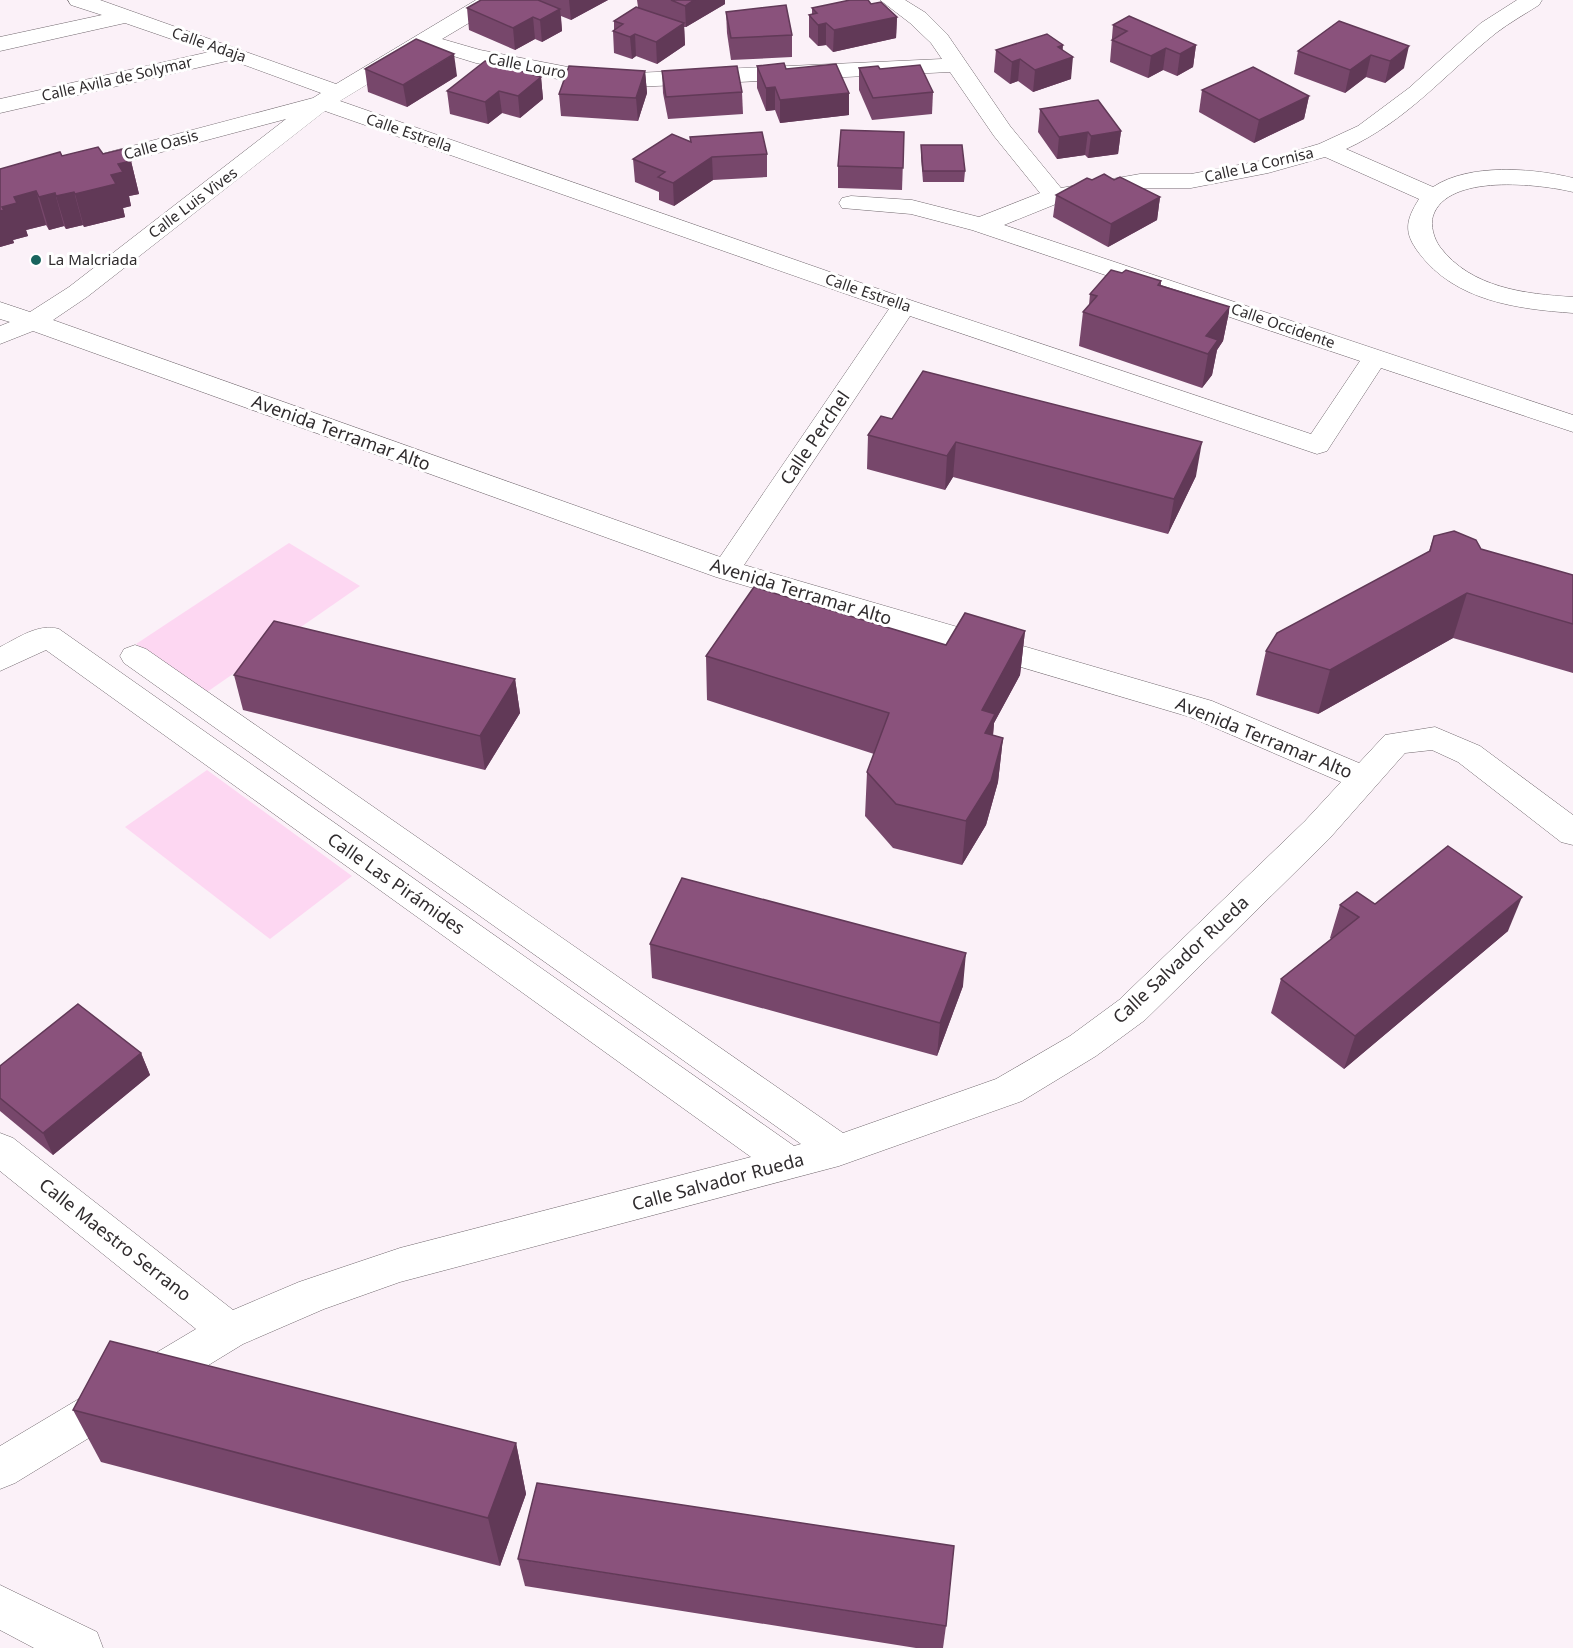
<svg xmlns="http://www.w3.org/2000/svg" width="1573" height="1648" font-family="'Noto Sans',sans-serif">
	<style>
		.green { fill: #fdd7f2 }
		.lines { fill: none; stroke-linecap: round; stroke-linejoin: round }
		.minor-casing { stroke: #71686e; stroke-width: 1 }
		.minor { fill: #fff; fill-rule: evenodd }
		.wall { fill: #77476b }
		.shaded-wall { fill: #613957 }
		.building { fill: #8a527c; stroke: #613957; stroke-width: 1.5 }
		.poi-dot { fill: #19645e; stroke: #fff; stroke-width: 2 }
		.labels { text-anchor: middle; stroke-width: 6; stroke-linejoin: round; paint-order: stroke }
		.far-street-label { font-size: 15px; fill: #302c2e; stroke: #fff }
		.far-poi-label { font-size: 15px; fill: #302c2e; stroke: #fff; text-anchor: start }
		.street-label { font-size: 18px; fill: #302c2e; stroke: #fff }
	</style>
	<rect width="100%" height="100%" fill="#fbf1f8"/>
	<!-- green -->
	<g class="green">
		<polygon points="289,543 360,586 207,692 136,644"/>
		<polygon points="207,770 352,876 270,939 125,827"/>
	</g>
	<g class="lines">
		<!-- minor casing -->
		<g class="minor-casing">
			<g id="minor">
				<path d="M68,0H100L336,84L476,0H502L499,5L442,39L480,50L573,68L635,73L942,59L931,43L910,23L880,0H905L926,13L947,34L1010,126L1061,188L1140,174H1191L1265,160L1319,144L1358,126L1409,88L1481,23L1517,0H1542L1539,5C1525,14 1509,23 1496,33C1445,74 1407,121 1346,149L1433,187C1469,163 1533,168 1573,178V192C1540,184 1447,173 1433,216C1430,225 1434,239 1440,247C1471,288 1525,294 1573,297V313C1517,309 1455,301 1419,253C1403,232 1406,220 1419,199L1325,157L1268,173L1191,188H1140L1061,202L1004,225L1573,415V432L1381,368L1327,451L1317,454L910,316L744,565L1212,701L1359,763L1385,735L1435,727L1480,746L1573,815V845L1561,842L1458,762L1432,750L1405,753L1329,839L1145,1020L1096,1056L1022,1101L839,1166L400,1282L324,1309L243,1344L15,1483L0,1489V1446L196,1329L0,1171V1133L13,1138L233,1310L299,1282L400,1248L751,1157L46,650L0,671V647C18,638 38,623 59,629L794,1146L801,1144L124,663L120,656L124,649L135,645L146,649L843,1133L996,1079L1070,1036L1119,1000L1305,821L1341,782L1190,717L716,577L33,331L0,344V326L10,322L0,319V302L30,312L69,287L286,119L0,195V181L313,98L321,93L231,60L0,113V99L209,52L125,23L0,51V37L102,15L71,5ZM427,48L476,63L573,82L635,87L950,72L994,136L1040,193L979,217L912,200L851,196L842,198L839,203L842,208L911,214L972,230L1360,361L1311,434L913,301L340,101ZM325,111L889,309L720,557L53,320L87,297Z"/>
				<polygon points="0,1585 97,1632 103,1648 34,1648 0,1630"/>
			</g>
		</g>
		<!-- minor -->
		<use href="#minor" class="minor"/>
	</g>
	<!-- wall -->
	<g class="wall">
		<polygon points="481,0 608,0 571,20 561,16 562,31 542,42 535,39 515,50 469,30 467,8"/>
		<polygon points="637,0 725,0 725,4 686,27 684,27 685,45 657,64 636,56 632,59 614,53 613,31 614,30 614,21 638,7"/>
		<polygon points="871,4 897,17 896,38 833,52 826,45 818,46 809,37 809,15 812,14 812,8"/>
		<polygon points="726,12 792,35 792,57 731,60 727,33"/>
		<polygon points="1339,21 1404,68 1385,83 1366,77 1345,93 1294,74 1298,51"/>
		<polygon points="1113,25 1196,45 1193,67 1177,76 1163,70 1148,78 1110,62"/>
		<polygon points="996,50 1063,50 1071,79 1033,92 1018,81 1010,84 994,72"/>
		<polygon points="757,66 786,69 849,93 849,115 780,123 775,110 766,111 757,88"/>
		<polygon points="859,68 880,69 933,92 932,114 872,120 859,90"/>
		<polygon points="365,69 457,76 407,107 368,92"/>
		<polygon points="645,71 647,93 638,121 561,116 559,94"/>
		<polygon points="662,71 742,92 743,114 668,119 663,93"/>
		<polygon points="541,77 543,99 520,118 502,113 488,124 450,114 447,91"/>
		<polygon points="1202,90 1309,96 1304,119 1254,143 1199,112"/>
		<polygon points="1040,109 1121,131 1118,154 1088,158 1085,155 1057,159 1038,132"/>
		<polygon points="904,132 902,190 838,188 838,166"/>
		<polygon points="690,137 767,154 767,177 713,180 674,206 659,200 659,192 635,182 633,159 690,141"/>
		<polygon points="921,145 965,171 964,182 923,182 921,157"/>
		<polygon points="103,154 131,161 139,194 129,196 131,206 123,208 125,217 84,227 83,225 66,229 64,226 49,230 46,225 26,230 28,236 13,240 14,243 0,247 10,167 62,156"/>
		<polygon points="1092,180 1114,180 1160,197 1157,220 1108,247 1053,217 1056,195"/>
		<polygon points="1122,273 1161,281 1161,285 1230,307 1223,341 1217,350 1212,375 1202,388 1079,346 1083,312 1089,305 1090,294"/>
		<polygon points="892,419 1196,476 1168,534 953,477 945,490 867,469 868,435"/>
		<polygon points="1434,536 1573,575 1573,673 1453,638 1318,714 1256,695 1266,651 1429,551"/>
		<polygon points="1025,631 1020,675 994,723 993,735 1003,738 998,782 986,825 962,865 893,848 865,816 867,772 874,754 707,700 706,656 946,645"/>
		<polygon points="234,675 515,679 520,713 485,770 243,710"/>
		<polygon points="1340,905 1508,931 1344,1069 1271,1013 1281,979 1331,939 1330,938"/>
		<polygon points="650,944 963,986 937,1056 652,978"/>
		<polygon points="141,1053 150,1075 53,1155 0,1111 0,1066"/>
		<polygon points="73,1410 516,1443 526,1494 500,1566 101,1462"/>
		<polygon points="518,1559 946,1626 943,1648 916,1648 525,1586"/>
	</g>
	<!-- shaded-wall -->
	<g class="shaded-wall">
		<polygon points="569,0 608,0 571,20"/>
		<polygon points="694,0 725,0 725,4 686,27 685,6"/>
		<polygon points="560,9 562,31 542,42 540,20"/>
		<polygon points="533,17 535,39 515,50 513,28"/>
		<polygon points="897,17 896,38 833,52 834,30"/>
		<polygon points="684,23 685,45 657,64 656,42"/>
		<polygon points="826,23 826,45 818,46 818,25"/>
		<polygon points="635,34 636,56 632,59 630,37"/>
		<polygon points="1063,45 1062,61 1073,57 1071,79 1033,92 1035,70 1058,47"/>
		<polygon points="1196,45 1193,67 1177,76 1180,54"/>
		<polygon points="1409,46 1404,68 1385,83 1390,61"/>
		<polygon points="1166,48 1163,70 1148,78 1151,56"/>
		<polygon points="454,54 457,76 407,107 403,85"/>
		<polygon points="1371,55 1366,77 1345,93 1350,70"/>
		<polygon points="1020,59 1018,81 1010,84 1012,62"/>
		<polygon points="645,71 647,93 638,121 636,98"/>
		<polygon points="541,77 543,99 520,118 518,96"/>
		<polygon points="775,87 775,110 766,111 766,88"/>
		<polygon points="499,91 502,113 488,124 485,102"/>
		<polygon points="849,93 849,115 780,123 780,100"/>
		<polygon points="1309,96 1304,119 1254,143 1259,120"/>
		<polygon points="1121,131 1118,154 1088,158 1091,136"/>
		<polygon points="1088,132 1085,155 1057,159 1059,137"/>
		<polygon points="712,157 713,180 674,206 673,183"/>
		<polygon points="131,161 139,194 129,196 131,206 123,208 125,217 84,227 75,194 111,175 118,164"/>
		<polygon points="36,191 46,225 26,230 28,236 13,240 14,243 0,247 0,211 2,207 14,197"/>
		<polygon points="74,192 83,225 66,229 56,196"/>
		<polygon points="55,193 64,226 49,230 39,197"/>
		<polygon points="1160,197 1157,220 1108,247 1111,224"/>
		<polygon points="1230,307 1223,341 1217,350 1212,375 1202,388 1208,354 1206,336"/>
		<polygon points="956,442 953,477 945,490 947,456"/>
		<polygon points="1202,442 1196,476 1168,534 1174,499"/>
		<polygon points="1467,593 1453,638 1318,714 1330,670"/>
		<polygon points="1025,631 1020,675 994,723 991,759 984,741 982,710"/>
		<polygon points="515,679 520,713 485,770 480,736"/>
		<polygon points="1003,738 998,782 986,825 962,865 966,821"/>
		<polygon points="1522,897 1508,931 1344,1069 1355,1036"/>
		<polygon points="966,953 963,986 937,1056 940,1023"/>
		<polygon points="141,1053 150,1075 53,1155 43,1133"/>
		<polygon points="516,1443 526,1494 500,1566 488,1518"/>
	</g>
	<!-- building -->
	<g class="building">
		<polygon points="481,0 538,0 560,9 540,20 533,17 513,28 467,8"/>
		<polygon points="671,0 694,0 685,6"/>
		<polygon points="850,0 868,0 871,4 881,2 897,17 834,30 826,23 818,25 809,15 817,13 812,8"/>
		<polygon points="786,5 792,35 731,38 726,12"/>
		<polygon points="636,7 684,23 656,42 635,34 630,37 613,31 623,24 614,21"/>
		<polygon points="1129,16 1196,45 1180,54 1166,48 1151,56 1112,40 1127,31 1113,25"/>
		<polygon points="1339,21 1409,46 1390,61 1371,55 1350,70 1298,51"/>
		<polygon points="1047,34 1063,45 1058,47 1073,57 1035,70 1020,59 1012,62 996,50"/>
		<polygon points="416,39 454,54 403,85 365,69"/>
		<polygon points="485,61 541,77 518,96 499,91 485,102 447,91"/>
		<polygon points="784,63 786,69 836,64 849,93 780,100 775,87 766,88 757,66"/>
		<polygon points="920,65 933,92 873,98 859,68 878,66 880,69"/>
		<polygon points="569,66 645,71 636,98 559,94"/>
		<polygon points="737,66 742,92 666,97 662,71"/>
		<polygon points="1253,67 1309,96 1259,120 1202,90"/>
		<polygon points="1098,100 1121,131 1091,136 1088,132 1059,137 1040,109"/>
		<polygon points="841,130 904,132 903,168 838,166"/>
		<polygon points="762,132 767,154 712,157 673,183 658,177 665,172 633,159 672,134 691,142 690,137"/>
		<polygon points="921,145 962,145 965,171 923,171"/>
		<polygon points="98,147 103,154 123,149 131,161 118,164 123,172 111,175 116,184 75,194 74,192 56,196 55,193 39,197 36,191 14,197 17,203 2,207 4,210 0,211 0,169 60,152 62,156"/>
		<polygon points="1104,174 1114,180 1120,177 1160,197 1111,224 1056,195 1087,178 1092,180"/>
		<polygon points="1111,270 1122,273 1126,270 1161,281 1158,285 1230,307 1206,336 1218,340 1208,354 1083,312 1097,296 1090,294"/>
		<polygon points="923,371 1202,442 1174,499 956,442 947,456 868,435 881,416 892,419"/>
		<polygon points="1454,531 1476,540 1481,549 1573,575 1573,624 1467,593 1330,670 1266,651 1277,633 1430,551 1434,536"/>
		<polygon points="754,587 946,645 965,613 1025,631 982,710 995,714 985,733 1003,738 991,781 966,821 896,804 867,772 889,713 706,656"/>
		<polygon points="274,621 515,679 480,736 234,675"/>
		<polygon points="1448,846 1522,897 1355,1036 1281,979 1359,917 1340,905 1357,892 1375,904"/>
		<polygon points="682,878 966,953 940,1023 650,944"/>
		<polygon points="78,1004 141,1053 43,1133 0,1098 0,1066"/>
		<polygon points="110,1341 516,1443 488,1518 73,1410"/>
		<polygon points="537,1483 954,1546 946,1626 518,1559"/>
	</g>
	<!-- markers -->
	<circle class="poi-dot" cx="36" cy="260" r="6"/>
	<g class="labels">
		<!-- far-street labels -->
		<g class="far-street-label">
			<text transform="translate(209 45) rotate(19)" y="5">Calle Adaja</text>
			<text transform="translate(527 66) rotate(11)" y="5">Calle Louro</text>
			<text transform="translate(117 79) rotate(-13)" y="5">Calle Avila de Solymar</text>
			<text transform="translate(409 133) rotate(19)" y="5">Calle Estrella</text>
			<text transform="translate(161 145) rotate(-15)" y="5">Calle Oasis</text>
			<text transform="translate(1259 165) rotate(-13)" y="5">Calle La Cornisa</text>
			<text transform="translate(193 203) rotate(-37)" y="5">Calle Luis Vives</text>
			<text transform="translate(868 293) rotate(19)" y="5">Calle Estrella</text>
			<text transform="translate(1283 326) rotate(19)" y="5">Calle Occidente</text>
		</g>
		<!-- far-poi labels -->
		<g class="far-poi-label">
			<text x="48" y="265">La Malcriada</text>
		</g>
		<!-- street labels -->
		<g class="street-label">
			<text transform="translate(341 433) rotate(20)" y="6">Avenida Terramar Alto</text>
			<text transform="translate(815 438) rotate(-56)" y="6">Calle Perchel</text>
			<text transform="translate(801 592) rotate(17)" y="6">Avenida Terramar Alto</text>
			<text transform="translate(1264 738) rotate(22)" y="6">Avenida Terramar Alto</text>
			<text transform="translate(396 884) rotate(35)" y="6">Calle Las Pirámides</text>
			<text transform="translate(1181 960) rotate(-43)" y="6">Calle Salvador Rueda</text>
			<text transform="translate(718 1182) rotate(-15)" y="6">Calle Salvador Rueda</text>
			<text transform="translate(115 1240) rotate(38)" y="6">Calle Maestro Serrano</text>
		</g>
	</g>
</svg>
